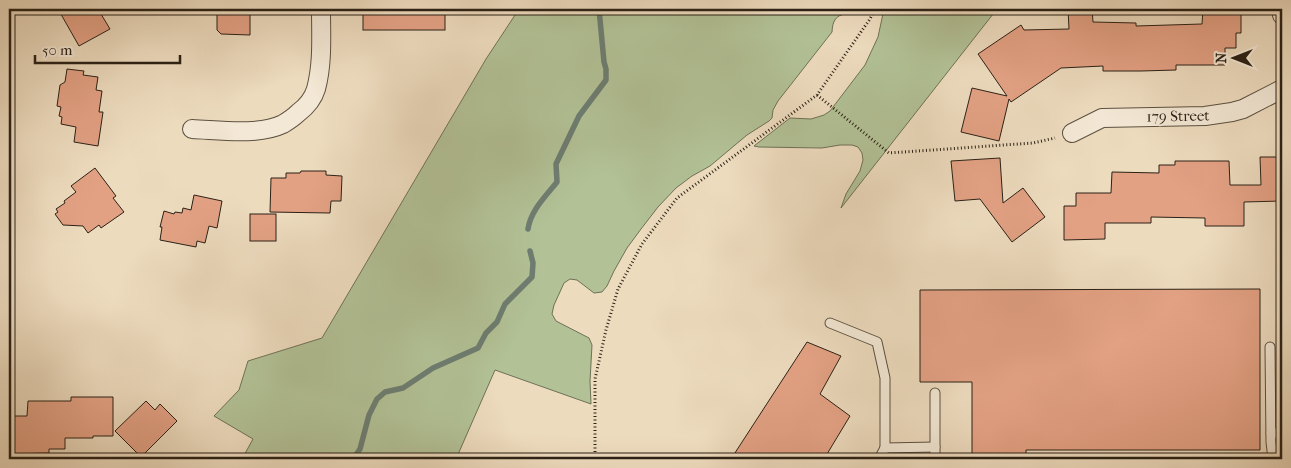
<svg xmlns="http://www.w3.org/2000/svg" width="1291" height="468" font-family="'IM FELL French Canon',serif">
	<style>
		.green { fill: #b2c196; stroke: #6e7156 }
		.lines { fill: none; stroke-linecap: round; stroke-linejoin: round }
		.stream { stroke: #6d7d71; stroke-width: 5.5 }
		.building { fill: #e3a184; stroke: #2b2116 }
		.service-casing { stroke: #5c5040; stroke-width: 11 }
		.minor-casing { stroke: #5c5040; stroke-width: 20 }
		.path { stroke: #2b2116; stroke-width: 3; stroke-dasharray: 1 2.5; stroke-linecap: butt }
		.service { stroke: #f3e8d5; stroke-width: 9 }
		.minor { stroke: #f3e8d5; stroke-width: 18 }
		.labels { text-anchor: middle; stroke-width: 4; stroke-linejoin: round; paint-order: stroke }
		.street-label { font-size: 15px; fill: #2b2116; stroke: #f3e8d5 }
	</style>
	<rect width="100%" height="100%" fill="#eddbbe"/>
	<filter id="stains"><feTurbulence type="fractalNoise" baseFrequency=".004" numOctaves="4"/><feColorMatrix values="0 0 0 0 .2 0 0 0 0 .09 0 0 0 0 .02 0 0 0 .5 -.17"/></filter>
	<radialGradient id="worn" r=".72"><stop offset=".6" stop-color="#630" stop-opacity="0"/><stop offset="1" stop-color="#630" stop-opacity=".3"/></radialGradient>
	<!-- green -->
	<g class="green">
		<path d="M519,9H861C847,17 833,9 832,32L778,101L773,110L772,118L769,121L747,135L710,166L692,176L676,188L658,207L641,229L627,248L614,271L607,286L602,292L594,293L577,280L570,279L564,283L554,305L552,314L556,321L589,338L592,345L590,381L591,404L495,370L456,459H242L253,439L214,416L239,390L248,361L322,338L486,59Z"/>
		<polygon points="884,9 997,9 841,208 846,194 860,171 863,160 862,153 858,147 852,145 840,145 822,148 759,147 754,146 790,118 811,119 824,115 830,111 865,65 878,37"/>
	</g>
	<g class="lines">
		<!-- stream -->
		<g class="stream">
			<path d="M528,229C531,210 545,197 557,182L556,164L579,116L606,80V69L604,62L599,9"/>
			<polyline points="353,459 360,449 369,415 377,399 385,392 403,388 433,368 478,348 486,333 497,322 505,304 532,277 533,263 530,251"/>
		</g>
	</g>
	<!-- building -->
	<g class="building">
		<polygon points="58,9 98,9 110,29 79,46"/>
		<polygon points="217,9 250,9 250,35 221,34 217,30"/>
		<rect x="363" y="9" width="82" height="21"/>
		<polygon points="1068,9 1092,9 1093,22 1136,23 1136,26 1202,24 1203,9 1241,9 1241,33 1236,33 1236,48 1225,48 1225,65 1176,65 1176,70 1141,71 1103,71 1103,66 1061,68 1011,102 1009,99 999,141 961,132 972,88 1007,96 978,54 1021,25 1024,30 1069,29"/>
		<polygon points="67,69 84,71 83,75 98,77 96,90 102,91 99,112 103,112 98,146 74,142 76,127 61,124 62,117 59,116 61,107 57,106 60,85 65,82"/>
		<polygon points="1260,157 1282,157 1282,201 1244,202 1244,226 1205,226 1205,218 1151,217 1151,223 1105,223 1105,239 1064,240 1064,206 1076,206 1076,193 1111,193 1112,172 1159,173 1159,165 1175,165 1175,161 1229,161 1230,185 1261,185"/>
		<polygon points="1000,158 1003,203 1023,188 1045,217 1012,242 980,199 955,201 951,161"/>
		<polygon points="95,168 116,196 113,198 124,212 101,228 99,225 88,233 83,226 63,225 55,214 58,212 56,209 65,203 64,201 76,192 71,186"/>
		<polygon points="301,171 326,171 326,175 342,176 341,201 331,201 330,213 270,212 271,178 286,178 286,173 300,173"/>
		<polygon points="194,195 222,201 217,228 209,226 205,243 197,241 196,247 160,240 162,227 160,227 164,211 174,214 175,212 182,213 183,208 191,210"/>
		<rect x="250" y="214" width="26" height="27"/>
		<polygon points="1260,289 1260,450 1026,450 1026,459 972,459 972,382 920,382 920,290"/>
		<polygon points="807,342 841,356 820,394 850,416 824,459 731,459"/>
		<polygon points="71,397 113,397 113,436 93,436 93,438 65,438 65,449 49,449 49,453 9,454 9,416 27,416 28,401 71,401"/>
		<polygon points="146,401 155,410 160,404 177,421 141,457 115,431"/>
	</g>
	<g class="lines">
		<!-- service casing -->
		<g class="service-casing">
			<g id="service">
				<polyline points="830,323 877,342 885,378 885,448"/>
				<polyline points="1270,347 1271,442 1273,459"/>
				<polyline points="935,393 935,459"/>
				<polyline points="1271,433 1282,433"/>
				<polyline points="879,459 885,448 935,447"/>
			</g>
		</g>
		<!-- minor casing -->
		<g class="minor-casing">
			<g id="minor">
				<polyline points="1281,9 1282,15"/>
				<path d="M192,129C219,130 258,136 283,124C288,121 294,117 298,113C306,107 313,99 316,89C323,63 321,35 321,9"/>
				<polyline points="1072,133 1102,118 1205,116 1232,112 1243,109 1282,89"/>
			</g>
		</g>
		<!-- path -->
		<g class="path">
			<polyline points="817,95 889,153 1033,143 1055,138"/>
			<polyline points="595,459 595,379 606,330 618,289 642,244 677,198 817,95 870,19 875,9"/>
		</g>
		<!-- service -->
		<use href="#service" class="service"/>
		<!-- minor -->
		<use href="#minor" class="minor"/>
	</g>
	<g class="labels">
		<!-- street labels -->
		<g class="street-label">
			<text transform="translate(1178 116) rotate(-1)" y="5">179 Street</text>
		</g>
	</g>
	<!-- margin -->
	<rect width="1291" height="468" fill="none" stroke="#eddbbe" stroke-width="30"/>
	<rect x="10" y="10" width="1271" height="448" fill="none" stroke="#2b2116" stroke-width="2.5"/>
	<rect x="15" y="15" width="1261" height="438" fill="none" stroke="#2b2116"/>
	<!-- north arrow -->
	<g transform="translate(1234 58) rotate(270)" stroke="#f3e8d5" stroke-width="4" paint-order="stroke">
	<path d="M0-4L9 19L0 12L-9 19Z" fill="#2b2116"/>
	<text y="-8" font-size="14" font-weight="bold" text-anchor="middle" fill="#2b2116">N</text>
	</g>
	<!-- scale -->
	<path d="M35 55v8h145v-8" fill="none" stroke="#2b2116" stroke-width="2.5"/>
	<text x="42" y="55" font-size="15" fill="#2b2116" stroke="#f3e8d5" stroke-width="4" paint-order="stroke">50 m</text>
	<rect width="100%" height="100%" filter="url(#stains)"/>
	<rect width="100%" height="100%" fill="url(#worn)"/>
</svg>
